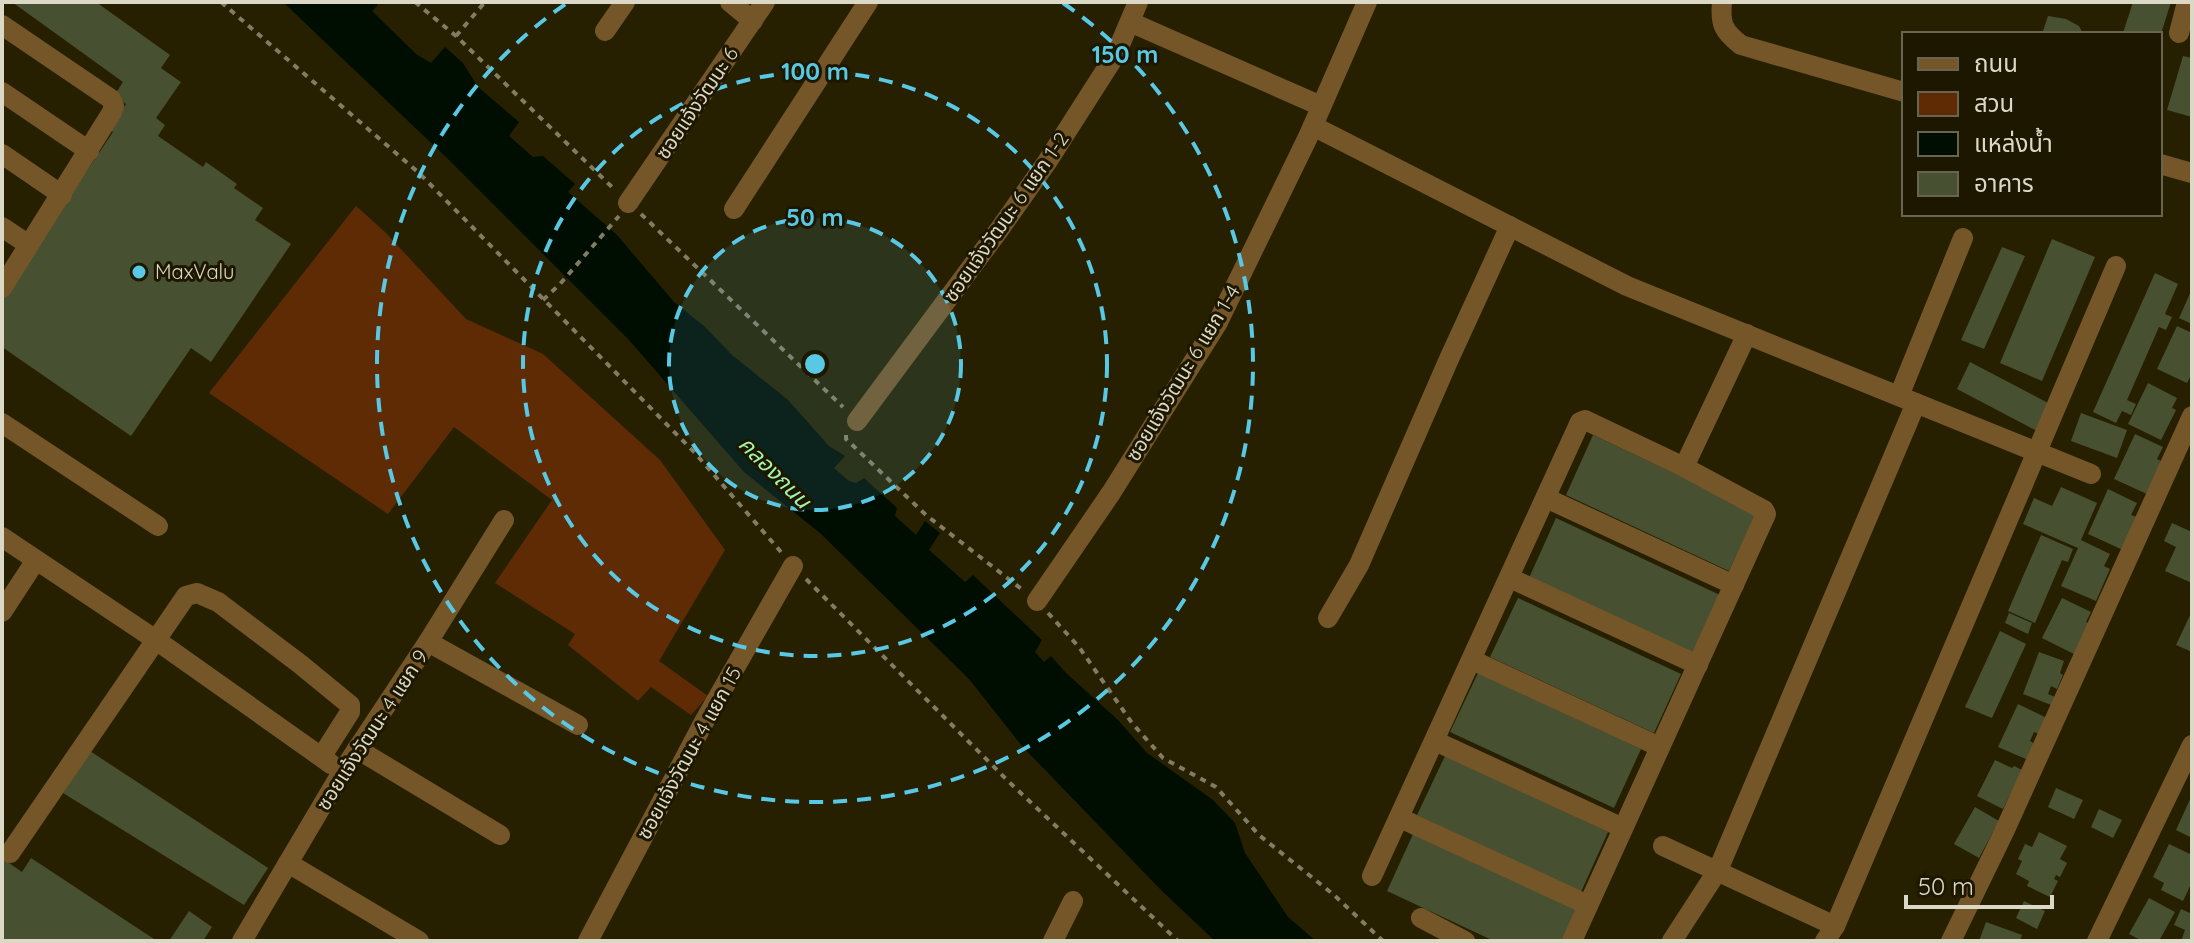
<svg xmlns="http://www.w3.org/2000/svg" width="2194" height="943" font-family="Quicksand,'Noto Sans Thai',sans-serif">
	<style>
		.green { fill: #5e2b04 }
		.water { fill: #000d01 }
		.building { fill: #475031 }
		.lines { fill: none; stroke-linecap: round; stroke-linejoin: round }
		.path { stroke: #817c63; stroke-width: 4; stroke-dasharray: 6 6; stroke-linecap: butt }
		.minor { stroke: #755629; stroke-width: 20 }
		.ring { fill: none; stroke: #59c8e5; stroke-width: 4; stroke-dasharray: 14 10 }
		.poi-dot { fill: #59c8e5; stroke: #1d1700; stroke-width: 3 }
		.labels { text-anchor: middle; stroke-width: 6; stroke-linejoin: round; paint-order: stroke }
		.street-label { font-size: 20px; fill: #dbd8c5; stroke: #1d1700 }
		.poi-label { font-size: 20px; fill: #dbd8c5; stroke: #1d1700; text-anchor: start }
		.water-label { font-size: 22px; font-style: italic; fill: #a3f7a9; stroke: #1d1700 }
		.centre { fill: #59c8e5; stroke: #1d1700; stroke-width: 4 }
		.ring-label { font-size: 24px; text-anchor: middle; font-weight: bold; fill: #59c8e5; stroke: #1d1700; stroke-width: 6; stroke-linejoin: round; paint-order: stroke }
	</style>
	<rect width="100%" height="100%" fill="#262001"/>
	<!-- green -->
	<polygon class="green" points="356,206 385,232 466,319 543,354 660,460 725,550 659,661 708,696 691,715 651,687 638,701 568,645 575,634 495,583 552,500 454,427 388,514 209,393"/>
	<!-- water -->
	<polygon class="water" points="283,2 374,2 378,5 372,11 416,54 431,63 445,47 463,63 478,87 519,122 509,136 533,157 543,156 575,184 568,192 617,235 674,302 704,326 732,355 788,400 829,446 845,456 834,468 849,481 856,483 864,478 897,508 895,516 916,535 925,521 940,533 929,550 965,582 973,575 1042,640 1035,652 1044,662 1051,656 1066,673 1118,720 1147,753 1213,800 1235,823 1245,853 1288,917 1316,941 1215,941 1162,891 1022,746 969,679 820,533 744,472 629,340 447,158"/>
	<!-- building -->
	<g class="building">
		<polygon points="12,2 96,2 170,55 161,68 181,82 156,118 165,125 158,136 203,167 206,162 237,184 234,188 263,208 255,220 291,244 211,362 191,348 131,436 2,347 2,297 113,132 109,130 126,104 114,96 123,82"/>
		<polygon points="2133,2 2171,2 2161,34 2123,33"/>
		<polygon points="2048,16 2066,19 2079,26 2083,34 2042,34"/>
		<polygon points="2183,56 2192,58 2192,117 2167,110"/>
		<polygon points="2052,239 2095,257 2042,381 2000,363"/>
		<polygon points="2002,247 2025,256 1984,349 1961,340"/>
		<polygon points="2155,273 2178,284 2165,314 2172,317 2166,330 2159,327 2127,400 2136,404 2131,415 2122,411 2116,423 2093,412"/>
		<polygon points="2192,289 2192,324 2179,318"/>
		<polygon points="2177,326 2192,333 2192,373 2187,383 2157,369"/>
		<polygon points="1970,362 2052,405 2039,432 1957,389"/>
		<polygon points="2148,383 2177,398 2172,408 2176,410 2161,440 2128,424"/>
		<polygon points="2081,413 2127,430 2117,458 2071,441"/>
		<polygon points="2135,434 2163,447 2157,459 2163,462 2149,495 2114,479"/>
		<polygon points="1593,435 1757,512 1729,571 1566,495"/>
		<polygon points="2061,487 2097,503 2081,540 2110,554 2104,566 2110,569 2096,601 2061,586 2078,548 2023,524 2034,498 2052,506"/>
		<polygon points="2108,489 2137,503 2131,515 2137,517 2123,550 2088,534"/>
		<polygon points="1556,518 1720,595 1693,654 1529,578"/>
		<polygon points="2172,523 2192,532 2192,583 2165,571 2176,547 2164,541"/>
		<polygon points="2041,535 2073,549 2068,562 2062,560 2035,623 2008,611"/>
		<polygon points="1518,598 1681,674 1654,733 1490,657"/>
		<polygon points="2062,598 2091,612 2086,622 2091,624 2076,655 2042,638"/>
		<polygon points="2192,611 2192,652 2176,645"/>
		<polygon points="2009,613 2032,623 2028,634 2005,623"/>
		<polygon points="2000,631 2026,644 1992,718 1965,707"/>
		<polygon points="2039,652 2064,661 2060,673 2063,675 2057,689 2051,686 2048,694 2055,697 2051,705 2023,694"/>
		<polygon points="1478,673 1641,749 1614,808 1450,732"/>
		<polygon points="2018,704 2047,718 2039,734 2034,732 2030,741 2035,744 2028,760 1998,747"/>
		<polygon points="90,751 268,868 244,905 63,793"/>
		<polygon points="1445,756 1608,832 1581,892 1417,815"/>
		<polygon points="1995,760 2012,768 2014,766 2022,770 2003,809 1977,796"/>
		<polygon points="2056,788 2083,800 2074,819 2048,807"/>
		<polygon points="2192,795 2192,838 2176,830"/>
		<polygon points="1975,807 1999,821 1979,858 1954,844"/>
		<polygon points="2099,809 2122,820 2113,838 2091,827"/>
		<polygon points="1414,832 1578,908 1563,941 1494,941 1387,891"/>
		<polygon points="2039,832 2067,846 2060,859 2067,863 2060,877 2056,875 2054,879 2058,881 2050,897 2027,886 2029,881 2016,874 2022,861 2018,859 2025,844 2032,847"/>
		<polygon points="2169,844 2192,855 2192,882 2183,901 2161,890 2164,883 2153,877"/>
		<polygon points="2,858 22,872 31,858 157,941 2,941"/>
		<polygon points="2149,898 2175,912 2159,941 2142,941 2129,934"/>
		<polygon points="2024,901 2045,911 2037,929 2016,918"/>
		<polygon points="2181,909 2192,914 2192,941 2181,941 2185,930 2174,925"/>
		<polygon points="189,911 212,927 203,941 169,941"/>
		<polygon points="1986,922 2022,935 2020,941 1979,941"/>
	</g>
	<g class="lines">
		<!-- path -->
		<g class="path">
			<polyline points="221,2 419,173 695,453 781,552"/>
			<polyline points="415,2 456,36 614,189"/>
			<polyline points="456,36 485,2"/>
			<polyline points="641,214 843,407"/>
			<polyline points="543,300 560,284 619,216"/>
			<polyline points="846,435 846,439 926,515 1024,591"/>
			<polyline points="806,579 1008,781 1178,941"/>
			<polyline points="1048,613 1079,647 1132,723 1163,758 1216,787 1259,835 1334,895 1383,941"/>
		</g>
		<!-- minor -->
		<g class="minor">
			<polyline points="730,2 753,21"/>
			<path d="M1722,2C1720,24 1723,31 1741,45L1904,92"/>
			<polyline points="1130,22 1321,106"/>
			<polyline points="2,25 111,99 114,106 112,112 2,288"/>
			<polyline points="605,31 625,2"/>
			<polyline points="2179,33 2187,2"/>
			<polyline points="2,92 89,151"/>
			<polyline points="1313,126 1627,286 2091,474"/>
			<polyline points="2,154 62,195"/>
			<polyline points="2160,164 2192,173"/>
			<polyline points="628,203 765,2"/>
			<polyline points="734,209 868,2"/>
			<polyline points="2,227 29,245"/>
			<polyline points="1899,396 1963,238"/>
			<polyline points="857,421 999,230 1047,162 1116,54 1138,2"/>
			<polyline points="2,423 158,526"/>
			<polyline points="1684,467 1747,334"/>
			<polyline points="1546,498 1734,585"/>
			<polyline points="2,537 156,640 331,764"/>
			<polyline points="1510,578 1698,665"/>
			<polyline points="1037,601 1111,493 1217,324 1308,137 1367,2"/>
			<polyline points="2,612 36,560"/>
			<polyline points="1328,618 1359,565 1449,359 1510,226"/>
			<polyline points="428,642 578,725"/>
			<polyline points="1472,660 1660,747"/>
			<polyline points="1435,741 1623,828"/>
			<polyline points="357,749 500,835"/>
			<polyline points="1400,818 1588,905"/>
			<polyline points="1663,846 1835,926"/>
			<polyline points="10,853 186,596 197,593 218,602 300,664 350,705 350,712 322,756"/>
			<polyline points="288,863 419,941"/>
			<polyline points="1372,876 1580,422 1585,420 1684,467 1764,510 1766,514 1572,941"/>
			<polyline points="1421,918 1465,941"/>
			<polyline points="242,941 342,772 428,642 504,520"/>
			<polyline points="588,941 705,720 793,566"/>
			<polyline points="1053,941 1073,901"/>
			<polyline points="1672,941 1718,870 1916,403"/>
			<polyline points="1825,941 1835,926 2116,266"/>
			<polyline points="1951,941 2004,832 2192,416"/>
			<polyline points="2097,941 2192,745"/>
		</g>
	</g>
	<!-- distance rings -->
	<circle cx="815" cy="364" r="146" fill="#59c8e5" fill-opacity=".12"/>
	<g class="ring">
		<circle cx="815" cy="364" r="146"/>
		<circle cx="815" cy="364" r="292"/>
		<path d="M1063 3A438 438 0 1 1 567 3"/>
	</g>
	<!-- markers -->
	<circle class="poi-dot" cx="139" cy="272" r="8"/>
	<g class="labels">
		<!-- street labels -->
		<g class="street-label">
			<text transform="translate(697 103) rotate(-56)" y="7">ซอยแจ้งวัฒนะ 6</text>
			<text transform="translate(1006 217) rotate(-55)" y="7">ซอยแจ้งวัฒนะ 6 แยก 1-2</text>
			<text transform="translate(1183 373) rotate(-59)" y="7">ซอยแจ้งวัฒนะ 6 แยก 1-4</text>
			<text transform="translate(372 730) rotate(-57)" y="7">ซอยแจ้งวัฒนะ 4 แยก 9</text>
			<text transform="translate(689 753) rotate(-61)" y="7">ซอยแจ้งวัฒนะ 4 แยก 15</text>
		</g>
		<!-- poi labels -->
		<g class="poi-label">
			<text x="155" y="279">MaxValu</text>
		</g>
		<!-- water labels -->
		<g class="water-label">
			<text transform="translate(775 472) rotate(45)" y="8">คลองถนน</text>
		</g>
	</g>
	<circle cx="815" cy="364" r="12" class="centre"/>
	<g class="ring-label">
		<text x="1125" y="63">150 m</text>
		<text x="815" y="80">100 m</text>
		<text x="815" y="226">50 m</text>
	</g>
	<!-- border -->
	<rect width="2194" height="943" fill="none" stroke="#dbd8c5" stroke-width="8"/>
	<!-- legend -->
	<rect x="1902" y="32" width="260" height="184" fill="#1d1700" stroke="#69644f" stroke-width="2"/>
	<rect x="1918" y="58" width="40" height="12" fill="#755629" stroke="#69644f" stroke-width="2"/>
	<text x="1974" y="72" font-size="24" fill="#dbd8c5">ถนน</text>
	<rect x="1918" y="92" width="40" height="24" fill="#5e2b04" stroke="#69644f" stroke-width="2"/>
	<text x="1974" y="112" font-size="24" fill="#dbd8c5">สวน</text>
	<rect x="1918" y="132" width="40" height="24" fill="#000d01" stroke="#69644f" stroke-width="2"/>
	<text x="1974" y="152" font-size="24" fill="#dbd8c5">แหล่งน้ำ</text>
	<rect x="1918" y="172" width="40" height="24" fill="#475031" stroke="#69644f" stroke-width="2"/>
	<text x="1974" y="192" font-size="24" fill="#dbd8c5">อาคาร</text>
	<!-- scale -->
	<path d="M1906 895v12h146v-12" fill="none" stroke="#dbd8c5" stroke-width="4"/>
	<text x="1918" y="895" font-size="24" fill="#dbd8c5" stroke="#1d1700" stroke-width="6" paint-order="stroke">50 m</text>
</svg>
